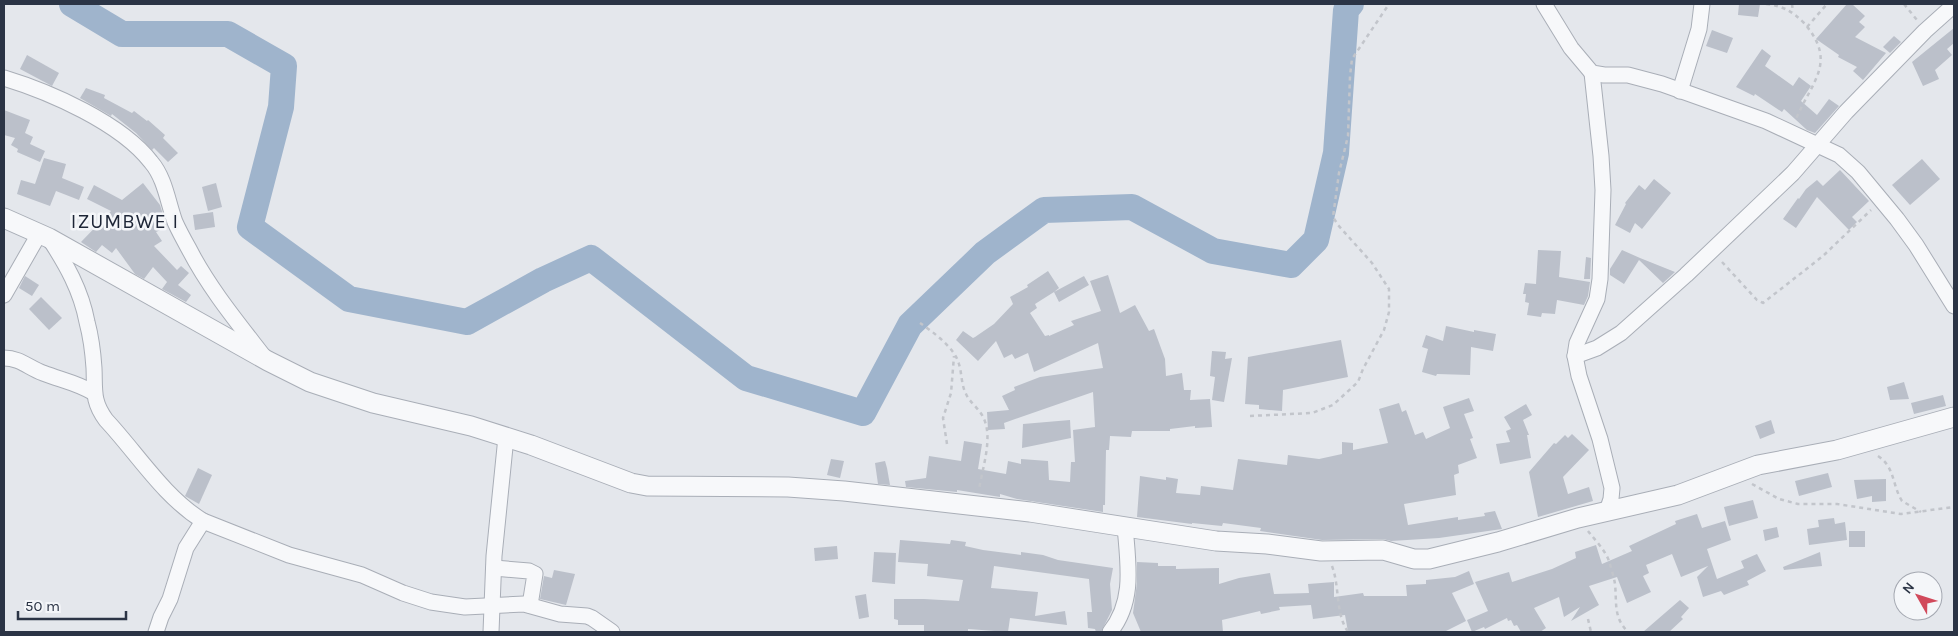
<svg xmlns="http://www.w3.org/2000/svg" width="1958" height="636" font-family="Karla,sans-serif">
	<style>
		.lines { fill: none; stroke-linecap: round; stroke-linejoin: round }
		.river { stroke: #9fb4cc; stroke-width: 26 }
		.building { fill: #bbc0ca }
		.minor-casing { stroke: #a9aeb7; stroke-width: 17 }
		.tertiary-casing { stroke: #a9aeb7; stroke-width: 21 }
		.path { stroke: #c2c5cb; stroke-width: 2.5; stroke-dasharray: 4 4; stroke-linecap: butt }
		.minor { stroke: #f7f8fa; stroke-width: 15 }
		.tertiary { stroke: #f7f8fa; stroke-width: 19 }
		.labels { text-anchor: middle; stroke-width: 5; stroke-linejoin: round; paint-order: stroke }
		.quarter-label { font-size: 20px; letter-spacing: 1px; fill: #1d2536; stroke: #f4f6f9 }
	</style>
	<rect width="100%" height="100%" fill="#e4e7ec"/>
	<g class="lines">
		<!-- river -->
		<polyline class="river" points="72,4 122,34 228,34 284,66 281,107 250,227 349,299 467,322 543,280 591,258 746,378 863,413 910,325 985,253 1044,210 1132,207 1213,251 1291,265 1316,240 1336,153 1346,10 1351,4"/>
	</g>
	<!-- building -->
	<g class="building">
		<polygon points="1739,4 1760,4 1758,17 1738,15"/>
		<polygon points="1847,4 1852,4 1865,16 1859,22 1865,27 1855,37 1886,53 1863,80 1853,71 1857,67 1838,57 1839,55 1816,39"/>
		<polygon points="1954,28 1954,43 1947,49 1952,55 1935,70 1939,79 1923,86 1912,62"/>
		<polygon points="1712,30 1733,38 1727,53 1706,46"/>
		<polygon points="1894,36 1901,42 1890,53 1883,47"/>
		<polygon points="1762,49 1771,56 1765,66 1793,86 1799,77 1811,86 1801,101 1817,115 1829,99 1839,106 1815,133 1807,130 1784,109 1782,112 1755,94 1754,96 1736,87"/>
		<polygon points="27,55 59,73 52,86 20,69"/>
		<polygon points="86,88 105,95 104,98 132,113 134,111 147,121 148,120 165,135 163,138 178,153 168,162 154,148 152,150 136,133 112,114 111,116 80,98"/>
		<polygon points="4,110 30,120 25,133 33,137 30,144 45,151 40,162 17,152 18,149 11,145 15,138 4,135"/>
		<polygon points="44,158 66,164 62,178 84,187 79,200 56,191 50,206 17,194 21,180 35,184"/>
		<polygon points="1922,159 1940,179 1910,205 1892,185"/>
		<polygon points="1840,170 1869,201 1852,217 1857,222 1849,230 1817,197 1796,228 1783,219 1798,198 1799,199 1806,189 1817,180 1823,186"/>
		<polygon points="1654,179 1671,193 1642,229 1635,223 1630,233 1615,225 1626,204 1625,203 1639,185 1645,190"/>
		<polygon points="143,183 160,205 167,227 156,232 162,241 154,246 177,270 181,266 189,273 178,285 191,295 186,302 162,289 167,282 153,267 144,279 135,274 116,248 112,253 102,245 96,252 81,242 111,211 87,199 94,185 122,200"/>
		<polygon points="216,183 222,207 208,211 202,187"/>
		<polygon points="213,212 215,227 195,230 193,215"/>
		<polygon points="1538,250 1561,251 1559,277 1590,282 1588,296 1584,305 1557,300 1555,314 1542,313 1541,317 1527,315 1529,303 1525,302 1526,294 1523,294 1525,283 1536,284"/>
		<polygon points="1622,250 1640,258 1675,272 1663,283 1639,260 1624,284 1610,275 1610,269"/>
		<polygon points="1586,257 1591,258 1590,279 1584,279"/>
		<polygon points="1048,271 1059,288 1054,292 1084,276 1089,285 1059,302 1054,292 1035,304 1037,308 1030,313 1045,336 1049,335 1049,336 1074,325 1071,321 1101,311 1090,281 1108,275 1120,313 1135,305 1149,331 1154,329 1165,359 1166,376 1182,373 1184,390 1191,390 1190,400 1210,399 1212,427 1195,428 1195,426 1170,429 1170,431 1132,431 1131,437 1110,436 1109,450 1106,450 1105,505 1103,505 1103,512 1017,499 1000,494 1000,497 957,490 957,492 906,487 905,481 926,478 929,456 961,461 964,441 982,444 978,469 1006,474 1008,461 1021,464 1021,459 1048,461 1049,480 1070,482 1071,462 1075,462 1073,430 1095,427 1093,392 1004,423 1005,429 988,430 987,412 1009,410 1002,396 1015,390 1014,387 1040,377 1103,368 1098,343 1034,372 1028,353 1015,359 1012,354 1004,358 996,341 978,361 956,340 963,331 973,338 975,337 994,324 1013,304 1010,297 1028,287 1027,285"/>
		<polygon points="25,276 39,285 32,296 19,288"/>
		<polygon points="41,297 62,318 49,330 29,309"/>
		<polygon points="1446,326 1474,332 1474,330 1496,334 1493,351 1471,347 1470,375 1437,374 1436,376 1422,372 1428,349 1422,347 1426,335 1443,341"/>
		<polygon points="1341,340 1348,377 1283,390 1282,411 1259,409 1259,405 1245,404 1248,357"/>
		<polygon points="1212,351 1226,352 1225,359 1232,358 1224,402 1212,400 1215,377 1210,376"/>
		<polygon points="1904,382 1909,399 1890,400 1887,387"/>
		<polygon points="1943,395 1946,406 1914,414 1911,403"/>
		<polygon points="1469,398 1474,411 1464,414 1473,438 1470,439 1477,458 1458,465 1459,473 1454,475 1456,495 1404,504 1408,525 1458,517 1458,520 1485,516 1484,513 1495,511 1502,529 1439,538 1391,541 1383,539 1322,540 1260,531 1261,528 1223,523 1222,526 1192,523 1192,524 1137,517 1140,476 1166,480 1166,477 1178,479 1176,493 1200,495 1201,486 1233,490 1238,459 1287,465 1288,455 1319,459 1342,454 1342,442 1353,443 1353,450 1388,443 1379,409 1399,403 1402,412 1406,410 1415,435 1423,432 1426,439 1450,428 1443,407"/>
		<polygon points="1526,404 1532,415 1523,420 1529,435 1527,435 1531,458 1500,464 1496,444 1510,442 1506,431 1511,429 1504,417"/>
		<polygon points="1070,420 1071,438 1022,448 1023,424"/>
		<polygon points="1771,420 1775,433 1760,439 1755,426"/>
		<polygon points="1572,434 1589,450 1563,477 1568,494 1589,487 1593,501 1538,517 1529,472 1554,443 1556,444 1565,435 1568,438"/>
		<polygon points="831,459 844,461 840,478 827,475"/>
		<polygon points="885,461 887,468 890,485 878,484 875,463"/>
		<polygon points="198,468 212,475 199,504 185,496"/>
		<polygon points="1828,473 1832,487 1799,496 1795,481"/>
		<polygon points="1886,479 1886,501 1872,502 1872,496 1857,499 1854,480"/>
		<polygon points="1753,500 1758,518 1729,526 1724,507"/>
		<polygon points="1697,514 1702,528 1725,521 1731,540 1707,549 1717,579 1744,568 1741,561 1757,554 1766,571 1747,581 1749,585 1724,595 1721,591 1703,597 1697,577 1708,566 1681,577 1672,554 1646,565 1649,573 1643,576 1651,592 1627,603 1617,577 1589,586 1599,605 1571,621 1580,607 1564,617 1559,597 1534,608 1546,628 1540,632 1521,632 1517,625 1514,626 1511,620 1508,621 1507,618 1485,629 1484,627 1472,632 1467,620 1488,611 1475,582 1509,572 1512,582 1552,569 1576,558 1575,552 1596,545 1602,564 1632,551 1629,546 1676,524 1675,521"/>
		<polygon points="1834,518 1835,524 1845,522 1847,540 1809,545 1807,529 1819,527 1818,520"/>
		<polygon points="1777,527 1779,537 1765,541 1763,530"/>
		<rect x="1849" y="531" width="16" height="16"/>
		<polygon points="900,540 950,544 951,540 966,542 965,546 983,550 1021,555 1021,552 1043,555 1058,560 1113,568 1110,584 1112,610 1101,632 1096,632 1095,629 1088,628 1087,612 1092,612 1089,579 994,566 991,588 1038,592 1035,616 1065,611 1067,625 1010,618 1008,632 968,629 968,632 924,632 924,625 898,625 898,620 894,619 894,599 924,599 959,601 963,580 927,576 928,564 898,562"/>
		<polygon points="837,546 838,559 815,561 814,548"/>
		<polygon points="874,552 896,553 895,584 872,582"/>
		<polygon points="1820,552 1822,566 1784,570 1783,567"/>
		<polygon points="1137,562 1158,563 1158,566 1176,566 1176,569 1219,568 1219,584 1239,578 1270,573 1274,594 1309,593 1308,584 1334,582 1334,597 1363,593 1364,596 1407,596 1406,585 1426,584 1426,580 1455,577 1469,571 1474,584 1452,593 1466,621 1444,632 1348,632 1345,615 1313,619 1311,605 1279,607 1280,610 1261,614 1260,611 1222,620 1223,632 1141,632 1133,613 1137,583"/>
		<polygon points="554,570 575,574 566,605 540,599 544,576 552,578"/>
		<polygon points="866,594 869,617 859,619 855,596"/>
		<polygon points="1680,600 1689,608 1681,617 1683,619 1669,632 1643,632"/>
	</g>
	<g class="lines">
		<!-- minor casing -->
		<g class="minor-casing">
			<g id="minor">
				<polyline points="1544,4 1571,48 1592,73 1604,75 1628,75 1662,84 1766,121 1839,155 1858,172 1897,219 1916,245 1954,306"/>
				<polyline points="1592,73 1601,156 1603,190 1600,279 1597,299 1577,343 1575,356 1579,376 1600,439 1612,488 1611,499 1607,511"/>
				<path d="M4,78C50,92 121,123 151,162C165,178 168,203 175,222C179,231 184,240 189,249C209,288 238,323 265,358"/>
				<polyline points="1680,91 1699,29 1702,4"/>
				<path d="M49,238C66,264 81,290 87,322C91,337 93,353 94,368C95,390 92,401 106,420C137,453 163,496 203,521L289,555L362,575L403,593L431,602L465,607L524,604L560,614L587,616L592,618L612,632"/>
				<polyline points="4,295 39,234"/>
				<polyline points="1575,356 1597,348 1621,333 1686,275 1793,173 1846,112 1925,31 1954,5"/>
				<path d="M4,358C20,358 29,368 43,373C61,380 78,383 94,393"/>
				<polyline points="494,568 529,571 535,574 530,605"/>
				<polyline points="156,632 161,617 170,599 186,548 203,521"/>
				<polyline points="491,632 494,556 506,437"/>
				<path d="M1110,632C1135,601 1128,564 1125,526"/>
			</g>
		</g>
		<!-- tertiary casing -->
		<g class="tertiary-casing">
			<polyline id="tertiary" points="4,218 49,238 268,361 310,382 373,403 471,426 531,445 631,483 647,486 788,487 844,491 1030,512 1216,541 1267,544 1321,551 1383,550 1414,559 1429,559 1498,542 1578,518 1678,495 1758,465 1837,450 1954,417"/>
		</g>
		<!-- path -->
		<g class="path">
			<path d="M1766,4C1783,6 1792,11 1804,23C1838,62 1812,81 1796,119"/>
			<polyline points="1792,4 1793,12"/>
			<polyline points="1904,4 1917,20"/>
			<polyline points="1807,27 1827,4"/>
			<polyline points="1722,262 1757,300 1763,303 1823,256 1871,210"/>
			<path d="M920,323C933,332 955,348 959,364C962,374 961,384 966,394C970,403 980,409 984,419C993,439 982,469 979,490"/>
			<polyline points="1250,416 1312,413 1333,405 1358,382 1363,369 1384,330 1389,312 1389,289 1372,263 1338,225 1333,217 1339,173 1348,136 1350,76 1352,59 1389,4"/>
			<polyline points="947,444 943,418 951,393 954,356"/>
			<path d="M1878,456C1895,467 1892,485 1902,501L1921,512"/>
			<polyline points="1752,484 1779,499 1798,504 1837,504 1901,514 1954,507"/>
			<path d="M1588,531C1595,540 1605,550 1609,561C1611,568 1614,577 1615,584C1617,603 1613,617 1628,632"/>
			<path d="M1332,566C1340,587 1335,613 1348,632"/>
			<polyline points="1588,619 1591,632"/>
		</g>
		<!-- minor -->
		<use href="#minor" class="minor"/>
		<!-- tertiary -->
		<use href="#tertiary" class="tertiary"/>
	</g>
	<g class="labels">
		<!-- quarter labels -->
		<g class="quarter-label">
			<text x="125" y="228">IZUMBWE I</text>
		</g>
	</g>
	<!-- border -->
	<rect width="1958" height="636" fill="none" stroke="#2b3445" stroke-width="10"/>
	<!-- north arrow -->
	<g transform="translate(1918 596) rotate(309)"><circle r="24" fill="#f4f6f9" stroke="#a4a8b1"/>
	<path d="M0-4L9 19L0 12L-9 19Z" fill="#d1495b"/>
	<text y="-8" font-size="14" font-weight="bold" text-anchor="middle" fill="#2b3445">N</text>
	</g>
	<!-- scale -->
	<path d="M18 611v8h108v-8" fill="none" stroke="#2b3445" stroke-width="2.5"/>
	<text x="25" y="611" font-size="15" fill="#2b3445" stroke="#f4f6f9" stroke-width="4" paint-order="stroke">50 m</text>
</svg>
